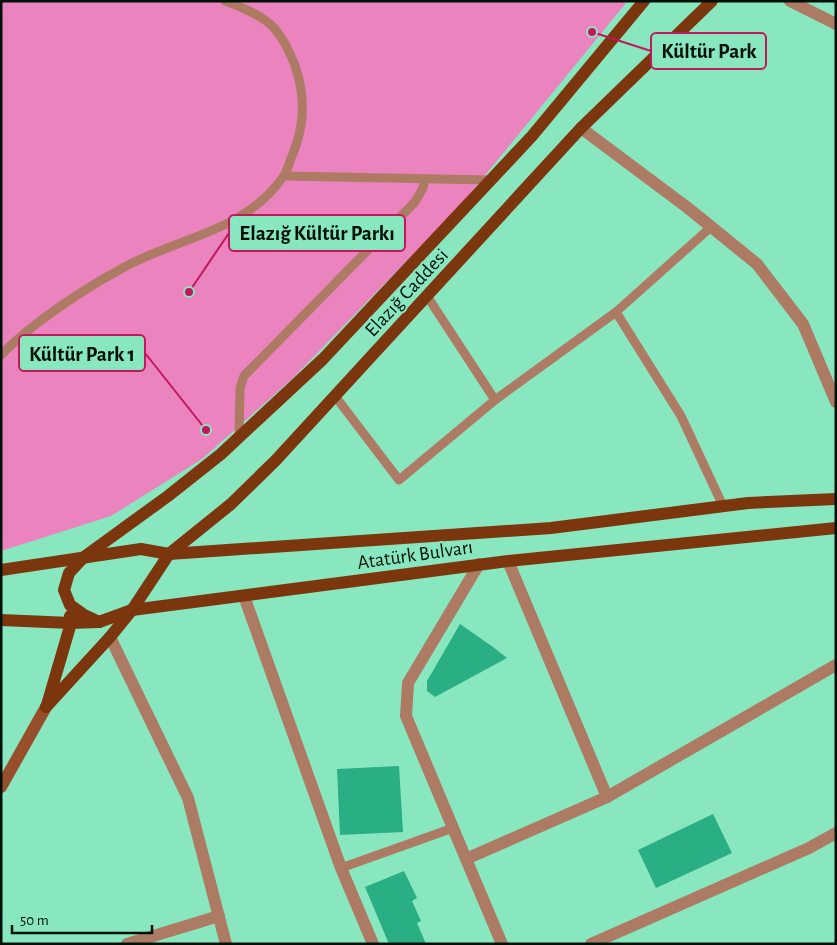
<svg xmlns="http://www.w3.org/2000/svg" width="837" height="945" font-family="'Alegreya Sans',sans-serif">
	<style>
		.green { fill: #ea83be }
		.building { fill: #2aae83 }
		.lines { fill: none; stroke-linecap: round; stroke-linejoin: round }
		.lane { stroke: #ad7b63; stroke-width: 9 }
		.street { stroke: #ad7b63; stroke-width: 12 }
		.secondary { stroke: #974f2b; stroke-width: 12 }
		.primary { stroke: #7c360e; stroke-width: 12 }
		.labels { text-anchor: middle; stroke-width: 4; stroke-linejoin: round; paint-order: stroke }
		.street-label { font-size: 20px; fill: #00110a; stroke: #89e7c0 }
		.leader { fill: none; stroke: #c2185b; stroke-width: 2 }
		.callout-dot { fill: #c2185b; stroke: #89e7c0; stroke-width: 2 }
		.callout { fill: #89e7c0; stroke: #c2185b; stroke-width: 2 }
		.callout-label { font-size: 21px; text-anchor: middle; font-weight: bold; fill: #00110a }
	</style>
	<rect width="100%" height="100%" fill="#89e7c0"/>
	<!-- green -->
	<polygon class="green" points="1,1 620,1 626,3 460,206 293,378 202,459 111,516 1,551"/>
	<!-- building -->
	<g class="building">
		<polygon points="460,624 493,647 507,658 435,697 427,691 427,681"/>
		<polygon points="399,766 403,832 340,835 337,769"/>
		<polygon points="713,814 732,853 656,888 638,850"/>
		<polygon points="404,871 417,898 412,901 421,921 417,923 426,944 389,944 365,887"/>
	</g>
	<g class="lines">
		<!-- lane -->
		<g class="lane">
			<polyline points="284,176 491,180"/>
			<polyline points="427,296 495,400 616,312 711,227"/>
			<polyline points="616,312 681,416 723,506"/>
			<path d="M1,355C31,324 82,290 121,269C176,237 243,234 283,177C287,172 289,163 292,156C303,130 305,107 299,79C295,62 286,42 274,28C263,16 240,6 225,1"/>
			<polyline points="335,396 399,480 495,400"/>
			<polyline points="239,437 240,388 244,376 415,202 423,188 425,179"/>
			<polyline points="341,868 453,828"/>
		</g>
		<!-- street -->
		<g class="street">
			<polyline points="790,1 836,24"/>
			<polyline points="581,128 688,208 757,264 803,324 836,402"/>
			<polyline points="508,561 607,797"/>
			<polyline points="479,564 408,683 406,716 466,859 607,797 836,665"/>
			<polyline points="244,596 341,868 373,944"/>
			<polyline points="110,637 188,798 226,944"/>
			<polyline points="466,859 502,944"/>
			<polyline points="127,944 219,916"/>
			<polyline points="591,944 809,848 836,833"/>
		</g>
		<!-- secondary -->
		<polyline class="secondary" points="1,787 46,707"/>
		<!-- primary -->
		<g class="primary">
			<polyline points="1,570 141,549 169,554 551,528 748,503 836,499"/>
			<polyline points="1,620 71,623 99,622 132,610 508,561 836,528"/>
			<polyline points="99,622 84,615 70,605 64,590 69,573 84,557 168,496 221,454 323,359 532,136 644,1"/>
			<polyline points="47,705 71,623 70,616"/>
			<polyline points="46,707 110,637 132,610 169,554 231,504 276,460 581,128 712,1"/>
		</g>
	</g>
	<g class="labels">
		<!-- street labels -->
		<g class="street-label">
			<text transform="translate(406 292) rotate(-47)" y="7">Elazığ Caddesi</text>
			<text transform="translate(415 554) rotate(-8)" y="7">Atatürk Bulvarı</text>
		</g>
	</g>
	<!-- callouts -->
	<path class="leader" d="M592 32L651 51M189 292L229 233M206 430L145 353"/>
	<g class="callout-dot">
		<circle cx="592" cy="32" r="5"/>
		<circle cx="189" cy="292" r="5"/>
		<circle cx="206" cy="430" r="5"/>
	</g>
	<g class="callout">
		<rect x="651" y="33" width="115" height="36" rx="5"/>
		<rect x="229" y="215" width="176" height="36" rx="5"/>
		<rect x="19" y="335" width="126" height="36" rx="5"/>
	</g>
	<g class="callout-label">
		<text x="709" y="58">Kültür Park</text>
		<text x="317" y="240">Elazığ Kültür Parkı</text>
		<text x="82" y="361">Kültür Park 1</text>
	</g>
	<!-- border -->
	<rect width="837" height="945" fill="none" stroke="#00110a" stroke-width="5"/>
	<!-- scale -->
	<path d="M12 925v8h140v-8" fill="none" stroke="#00110a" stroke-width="2.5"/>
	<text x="20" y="925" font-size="15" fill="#00110a" stroke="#89e7c0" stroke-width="4" paint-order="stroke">50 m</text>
</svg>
